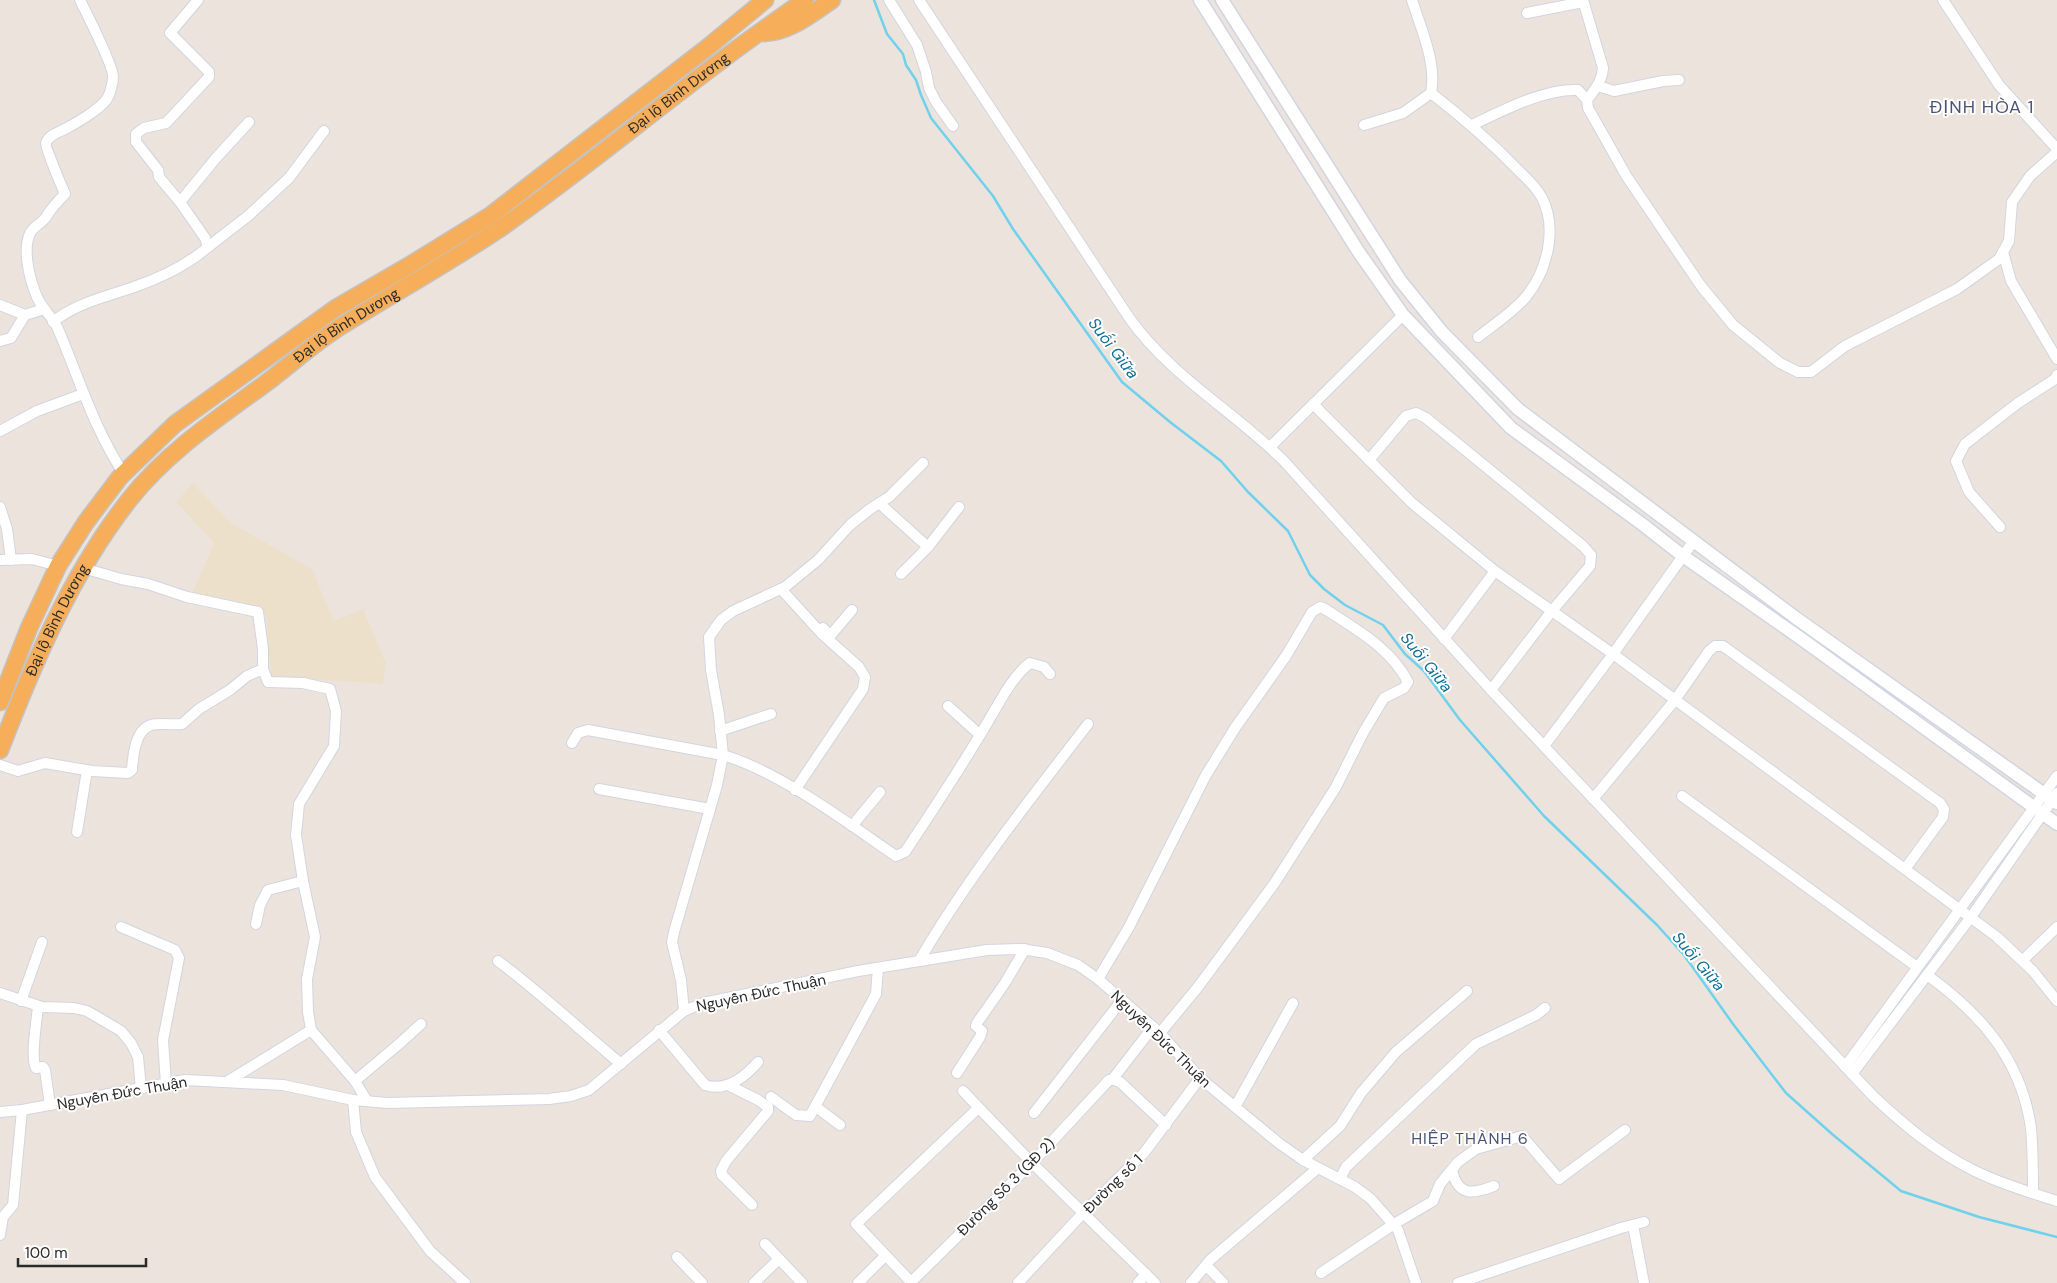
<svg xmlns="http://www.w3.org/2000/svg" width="2057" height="1283" font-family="'DM Sans',sans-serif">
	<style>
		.education { fill: #ede0cb }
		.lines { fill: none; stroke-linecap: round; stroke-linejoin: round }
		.stream { stroke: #6fd1ed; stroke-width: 2.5 }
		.minor-casing { stroke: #d1d5e2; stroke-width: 12 }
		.tertiary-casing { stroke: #d1d5e2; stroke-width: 15 }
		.trunk-casing { stroke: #c3c3c3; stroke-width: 19 }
		.minor { stroke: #fff; stroke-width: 10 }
		.tertiary { stroke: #fff; stroke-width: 12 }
		.trunk { stroke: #f6ae5a; stroke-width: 16 }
		.labels { text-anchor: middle; stroke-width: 4; stroke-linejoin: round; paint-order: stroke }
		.street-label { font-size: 15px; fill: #2a2a2a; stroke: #fff }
		.water-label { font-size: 16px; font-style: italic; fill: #0f6f98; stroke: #fff }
		.neighbourhood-label { font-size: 16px; letter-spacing: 1px; fill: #4b557a; stroke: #fff }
		.quarter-label { font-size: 18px; letter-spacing: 1px; fill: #4b557a; stroke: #fff }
	</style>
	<rect width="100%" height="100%" fill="#ece4dc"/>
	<!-- education -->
	<polygon class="education" points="193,483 231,523 312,569 334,621 363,609 386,663 383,684 271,677 266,617 261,611 191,596 214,543 176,502"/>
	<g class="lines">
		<!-- stream -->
		<polyline class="stream" points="874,0 887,34 903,54 906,65 916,80 921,95 931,118 993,196 1013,229 1122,382 1170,422 1221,461 1248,492 1288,531 1310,575 1324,589 1345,605 1383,625 1405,654 1424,671 1460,720 1544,816 1657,925 1684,955 1733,1024 1786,1093 1832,1134 1901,1191 1979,1217 2057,1237"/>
		<!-- minor casing -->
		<g class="minor-casing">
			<g id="minor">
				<path d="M80,0C86,12 114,68 113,77C113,83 110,94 107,99C99,110 75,124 63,130C57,133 47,136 46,144C45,147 62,187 65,194C58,201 51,209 46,217C42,223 34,226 30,233C22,251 30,280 37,297C42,309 53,317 58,329C79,378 94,429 124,474"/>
				<polyline points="889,0 917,45 926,72 929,88 936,102 953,126"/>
				<path d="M919,0L1130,319C1171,376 1233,411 1283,460L1491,690L1873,1096C1904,1125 1936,1152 1975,1171C2001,1184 2029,1192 2057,1201"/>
				<path d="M1583,0L1603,68C1602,82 1595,89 1587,100L1588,108L1627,177L1701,286L1733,325L1780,363L1798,372H1811L1845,346L1957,289L1999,259L2009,241L2012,202L2030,176L2057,152"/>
				<polyline points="1943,0 1999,85 2057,149"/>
				<polyline points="1527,13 1583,2"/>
				<polyline points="1598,86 1614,91 1663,81 1679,80"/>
				<path d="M1431,93C1462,117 1490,141 1517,169C1526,178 1536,186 1542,198C1558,229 1547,272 1525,298C1512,313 1493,325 1478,337"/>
				<path d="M1364,125L1403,113L1431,93C1437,63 1421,29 1412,0"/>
				<path d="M1472,125C1502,111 1545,88 1578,90L1587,100"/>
				<polyline points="180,202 159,177 158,170 136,142 136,134 144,128 166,123 209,77 209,72 170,33 198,0"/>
				<polyline points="208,247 248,216 289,178 324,131"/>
				<polyline points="2003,252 2011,281 2057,359"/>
				<polyline points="0,305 25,315 44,309"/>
				<path d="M53,322C76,303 106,297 134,287C160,278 187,265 208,247L205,238L180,202L216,158L249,122"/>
				<polyline points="0,341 11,338 25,315"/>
				<polyline points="1313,404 1412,503 1495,571 1613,654 1997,937 2033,971 2057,1001"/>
				<polyline points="0,431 37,411 83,394"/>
				<polyline points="1270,447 1403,315"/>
				<polyline points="1369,460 1406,416 1416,413 1426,418 1583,546 1591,555 1590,566 1551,612 1491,690"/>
				<polyline points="879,503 928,547 901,574"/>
				<polyline points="0,507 7,529 11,560"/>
				<polyline points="2000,527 1969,492 1956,461 1965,444 2018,403 2055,379 2057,375"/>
				<polyline points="928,547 959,507"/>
				<polyline points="0,560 32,559 58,566"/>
				<polyline points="83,568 121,579 148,584 187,597 258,612 263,649 263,669"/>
				<polyline points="781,589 821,633 859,667 865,677 863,689 795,790"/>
				<polyline points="823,628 830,636 852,610"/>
				<polyline points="1444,639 1495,571"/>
				<polyline points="948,706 980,735"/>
				<polyline points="720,731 771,714"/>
				<path d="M572,743L578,733L588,730L723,755C780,772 846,822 896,856L905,852C931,813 956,775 980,735C993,715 1011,676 1030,663L1044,667L1050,674"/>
				<polyline points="1544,746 1613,654 1693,542"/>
				<path d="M0,765L18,771L45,763L92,771L128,773L132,770C133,756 135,730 151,725C159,723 173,725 182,724L199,709L230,690L247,676L263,669L268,682L303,683L330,689L336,711L334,746L299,804L296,835L303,881L315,937L307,979L308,1012L311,1030"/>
				<polyline points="599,789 710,809"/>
				<polyline points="1682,796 1917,967"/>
				<polyline points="1593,799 1675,700 1709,651 1715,646 1723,646 1940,803 1944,809 1943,817 1905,869"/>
				<polyline points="852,826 880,792"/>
				<polyline points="77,832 87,770"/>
				<polyline points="256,924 260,905 268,890 303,881"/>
				<polyline points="121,927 175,950 179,958 163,1040 166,1084"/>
				<polyline points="2023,960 2057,927"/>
				<path d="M498,961C541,993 580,1030 621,1064"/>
				<path d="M919,961C968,877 1029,801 1088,724"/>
				<path d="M1927,975C1981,1014 2021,1059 2031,1128C2033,1150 2033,1171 2033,1193"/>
				<path d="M1098,979L1129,927L1206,775L1235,728L1286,656L1312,612L1320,607L1325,609C1355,629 1391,648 1408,682L1404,688L1384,698L1363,733L1336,787L1274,884L1198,987L1160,1033"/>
				<polyline points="0,993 42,1007 74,1008 87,1011 121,1031 131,1043 138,1057 141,1089"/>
				<polyline points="21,1001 42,942"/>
				<path d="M38,1006C37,1020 30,1057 36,1068L43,1067L45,1070L50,1105"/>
				<polyline points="684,1011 681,980 672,942 674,932 717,785 723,755 719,715 711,670 709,637 721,620 733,611 785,587 818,560 850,525 870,509 889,497 923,463"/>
				<path d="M659,1030L705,1085C726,1092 744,1078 758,1062"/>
				<polyline points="1845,1067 2057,776"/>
				<polyline points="957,1073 980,1037 982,1031 976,1026 977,1023 1005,983 1025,949"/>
				<polyline points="1852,1074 1971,917 2057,793"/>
				<polyline points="1112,1080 1153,1027"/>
				<polyline points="228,1081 311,1030 355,1081 367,1101"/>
				<polyline points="355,1081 399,1044 421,1024"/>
				<polyline points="728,1085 758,1100 768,1107 768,1111 726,1161 721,1171 722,1175 752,1205"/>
				<polyline points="963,1091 981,1110"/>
				<polyline points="771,1097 796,1115 810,1116 876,994 878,968"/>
				<polyline points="353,1100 356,1132 375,1177 430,1251 465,1283"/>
				<polyline points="816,1107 840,1125"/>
				<polyline points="1235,1107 1293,1003"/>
				<polyline points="0,1112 22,1110 185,1080 283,1085 353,1100 388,1103 549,1099 571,1096 589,1090 684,1011 703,1003 858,971 987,950 1021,949 1047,953 1078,965 1098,979 1160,1033 1200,1078 1280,1144 1303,1160 1355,1187 1371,1199 1398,1230 1416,1283"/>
				<polyline points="1034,1113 1122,1000"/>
				<polyline points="1303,1160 1340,1126 1361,1093 1396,1052 1467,991"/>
				<path d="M1452,1170C1458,1197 1473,1194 1494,1186"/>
				<polyline points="1340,1179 1346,1167 1476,1044 1536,1015 1545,1008"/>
				<polyline points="1633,1225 1644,1283"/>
				<polyline points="0,1235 3,1217 13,1205 22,1110"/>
				<polyline points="765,1244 802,1283"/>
				<polyline points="677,1257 702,1283"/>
				<polyline points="1321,1273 1394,1224 1433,1201 1440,1184 1458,1162 1476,1149 1522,1136 1559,1179 1625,1130"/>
				<polyline points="754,1283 779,1259"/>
				<polyline points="858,1283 885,1256"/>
				<polyline points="910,1283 1032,1163 1109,1080 1114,1080 1120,1082 1166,1125"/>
				<polyline points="912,1283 856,1224 976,1110 981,1110 1032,1163 1155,1283"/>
				<polyline points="1018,1283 1083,1213 1144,1153 1200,1078"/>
				<polyline points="1138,1283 1146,1274"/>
				<polyline points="1191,1283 1206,1265"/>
				<polyline points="1223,1283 1206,1265 1210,1260 1318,1168"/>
				<polyline points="1458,1283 1621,1228 1644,1222"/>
			</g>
		</g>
		<!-- tertiary casing -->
		<g class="tertiary-casing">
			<g id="tertiary">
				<polyline points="1200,0 1358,251 1403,315 1511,428 1642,524 1683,556 1803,640 2057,824"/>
				<polyline points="1222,0 1400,280 1442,332 1518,409 1796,618 2057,803"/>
			</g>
		</g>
		<!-- trunk casing -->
		<g class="trunk-casing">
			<g id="trunk">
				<path d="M764,33C790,32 811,14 832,0"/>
				<polyline points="0,702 29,628 58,566 86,522 120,477 175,424 336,308 410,265 491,215 708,47 765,0"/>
				<path id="s1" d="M0,750C34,662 71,574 129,500C165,454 215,420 262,386C289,366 315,342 343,325C396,292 450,262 502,227C576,175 646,117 718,63C746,41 776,21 805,0"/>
			</g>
		</g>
		<!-- minor -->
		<use href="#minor" class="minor"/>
		<!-- tertiary -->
		<use href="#tertiary" class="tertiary"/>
		<!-- trunk -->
		<use href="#trunk" class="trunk"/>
	</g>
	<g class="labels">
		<!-- street labels -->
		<g class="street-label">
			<text dy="5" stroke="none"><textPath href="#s1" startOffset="968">Đại lộ Bình Dương</textPath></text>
			<text dy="5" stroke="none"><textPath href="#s1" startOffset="562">Đại lộ Bình Dương</textPath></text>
			<text dy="5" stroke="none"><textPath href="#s1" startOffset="142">Đại lộ Bình Dương</textPath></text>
			<text transform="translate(761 993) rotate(-12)" y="5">Nguyễn Đức Thuận</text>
			<text transform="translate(1161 1039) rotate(44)" y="5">Nguyễn Đức Thuận</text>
			<text transform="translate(122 1093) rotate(-10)" y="5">Nguyễn Đức Thuận</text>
			<text transform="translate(1113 1184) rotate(-45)" y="5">Đường số 1</text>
			<text transform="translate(1006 1187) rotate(-45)" y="5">Đường Số 3 (GĐ 2)</text>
		</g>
		<!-- water labels -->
		<g class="water-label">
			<text transform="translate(1114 348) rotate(53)" y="6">Suối Giữa</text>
			<text transform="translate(1427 662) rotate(51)" y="6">Suối Giữa</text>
			<text transform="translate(1699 961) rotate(50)" y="6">Suối Giữa</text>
		</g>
		<!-- neighbourhood labels -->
		<g class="neighbourhood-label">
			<text x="1470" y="1144">HIỆP THÀNH 6</text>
		</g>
		<!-- quarter labels -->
		<g class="quarter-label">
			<text x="1982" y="113">ĐỊNH HÒA 1</text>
		</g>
	</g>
	<!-- scale -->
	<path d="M18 1258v8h128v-8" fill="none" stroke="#2a2a2a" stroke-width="2.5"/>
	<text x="25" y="1258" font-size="15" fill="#2a2a2a" stroke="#ffffff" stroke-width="4" paint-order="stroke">100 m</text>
</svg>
